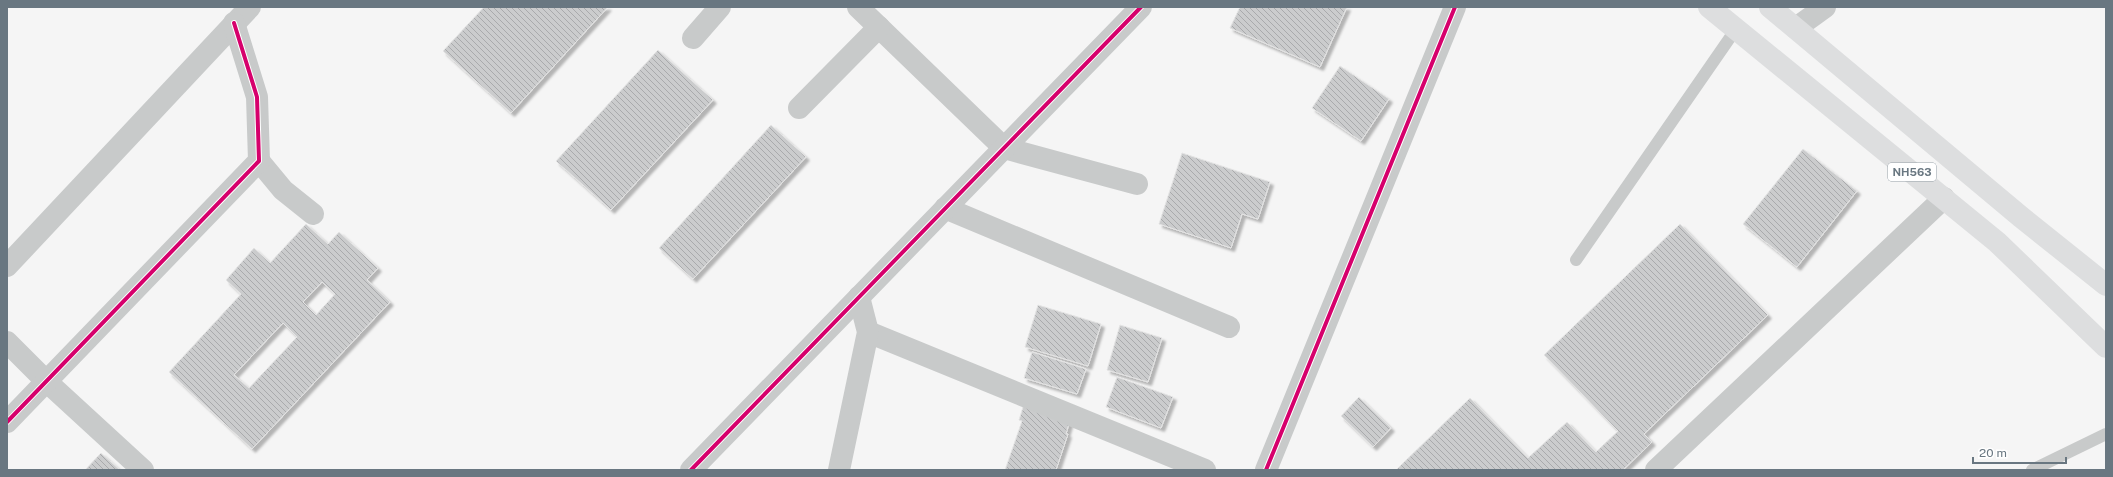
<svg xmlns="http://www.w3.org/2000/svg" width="2113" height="477" font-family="'Public Sans',sans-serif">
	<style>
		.building { fill: url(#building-back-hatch); stroke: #e4e4e4; fill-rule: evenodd; filter: url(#shadow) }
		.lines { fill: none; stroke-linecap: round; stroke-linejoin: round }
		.lane { stroke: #c8caca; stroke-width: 12 }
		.street { stroke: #c8caca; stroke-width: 22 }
		.highway { stroke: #dddedf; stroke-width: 22 }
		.cycleway-casing { stroke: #fff; stroke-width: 6 }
		.cycleway { stroke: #d6006c; stroke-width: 4 }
		.labels { text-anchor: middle; stroke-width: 4; stroke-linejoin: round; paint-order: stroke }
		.shield { fill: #fff; stroke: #96a0a7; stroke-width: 1 }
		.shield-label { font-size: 11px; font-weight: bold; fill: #697781 }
	</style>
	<defs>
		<pattern id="building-back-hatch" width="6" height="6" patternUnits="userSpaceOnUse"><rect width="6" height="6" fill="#cbcccd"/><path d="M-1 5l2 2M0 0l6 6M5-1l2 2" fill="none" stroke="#a9aaac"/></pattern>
		<filter id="shadow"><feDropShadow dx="3.5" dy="3.5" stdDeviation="1" flood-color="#0004"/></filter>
	</defs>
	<rect width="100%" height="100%" fill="#f5f5f5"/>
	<!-- building -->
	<g class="building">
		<polygon points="484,7 608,7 511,113 443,51"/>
		<polygon points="1240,7 1347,7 1320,67 1230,28"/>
		<polygon points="658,50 713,100 611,210 556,161"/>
		<polygon points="1340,66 1389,99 1361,141 1312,108"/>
		<polygon points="771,125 806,157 693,279 659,248"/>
		<polygon points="1803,149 1857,191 1797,267 1743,224"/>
		<polygon points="1182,153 1270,182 1258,219 1242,214 1231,248 1159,224"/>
		<path d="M306,224L328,244L339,232L378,268L367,280L390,302L252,449L169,372L241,294L226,280L254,248L270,263ZM322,282L335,294L316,315L303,302ZM283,323L297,337L249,388L234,375Z"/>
		<polygon points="1680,224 1768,315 1644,434 1652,442 1623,470 1396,470 1470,398 1528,458 1567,422 1596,452 1618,431 1544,355"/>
		<polygon points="1038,305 1101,324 1088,366 1025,347"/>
		<polygon points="1120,325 1162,338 1148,382 1107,370"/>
		<polygon points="1032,352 1086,369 1077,394 1024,378"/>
		<polygon points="1117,377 1173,397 1161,428 1106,407"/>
		<polygon points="1359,397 1391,428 1373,447 1341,416"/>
		<polygon points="1024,404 1070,420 1066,434 1068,434 1056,470 1005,470 1022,421 1019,420"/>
		<polygon points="101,453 120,470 85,470"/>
	</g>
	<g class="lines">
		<!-- lane -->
		<g class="lane">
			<polyline points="1576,260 1736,29"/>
			<polyline points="2032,470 2106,434"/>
		</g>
		<!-- street -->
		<g class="street">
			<polyline points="858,7 1004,148 1137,184"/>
			<polyline points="1796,28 1825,7"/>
			<polyline points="693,38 720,7"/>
			<polyline points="799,108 879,27"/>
			<polyline points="259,161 283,190 313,214"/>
			<polyline points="945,208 1229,327"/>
			<polyline points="7,266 250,7"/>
			<polyline points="868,332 1205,470"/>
			<polyline points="7,342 46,381 143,470"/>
			<polyline points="7,422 259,161 257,97 234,23"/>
			<polyline points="691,470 1141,7"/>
			<polyline points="839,470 868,332 859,297"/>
			<polyline points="1266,470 1455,7"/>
			<polyline points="1656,470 1944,198"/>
		</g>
		<!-- highway -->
		<g class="highway">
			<polyline points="1709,7 1997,242 2106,347"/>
			<polyline points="1770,7 2021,217 2106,285"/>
		</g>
		<!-- cycleway casing -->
		<g class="cycleway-casing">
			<g id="cycleway">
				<polyline points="7,422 259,161 257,97 234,23"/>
				<polyline points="691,470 1141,7"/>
				<polyline points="1266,470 1455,7"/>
			</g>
		</g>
		<!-- cycleway -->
		<use href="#cycleway" class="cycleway"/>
	</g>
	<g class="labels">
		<!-- shield labels -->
		<rect class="shield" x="1888" y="163" width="48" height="18" rx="3"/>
		<g class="shield-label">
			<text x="1912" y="176">NH563</text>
		</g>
	</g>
	<!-- border -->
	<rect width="2113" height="477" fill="none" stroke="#697781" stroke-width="16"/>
	<!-- scale -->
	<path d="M1973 457v6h93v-6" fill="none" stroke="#697781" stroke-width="2"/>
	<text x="1979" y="457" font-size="12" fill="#697781" stroke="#ffffff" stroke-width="3" paint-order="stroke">20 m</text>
</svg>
